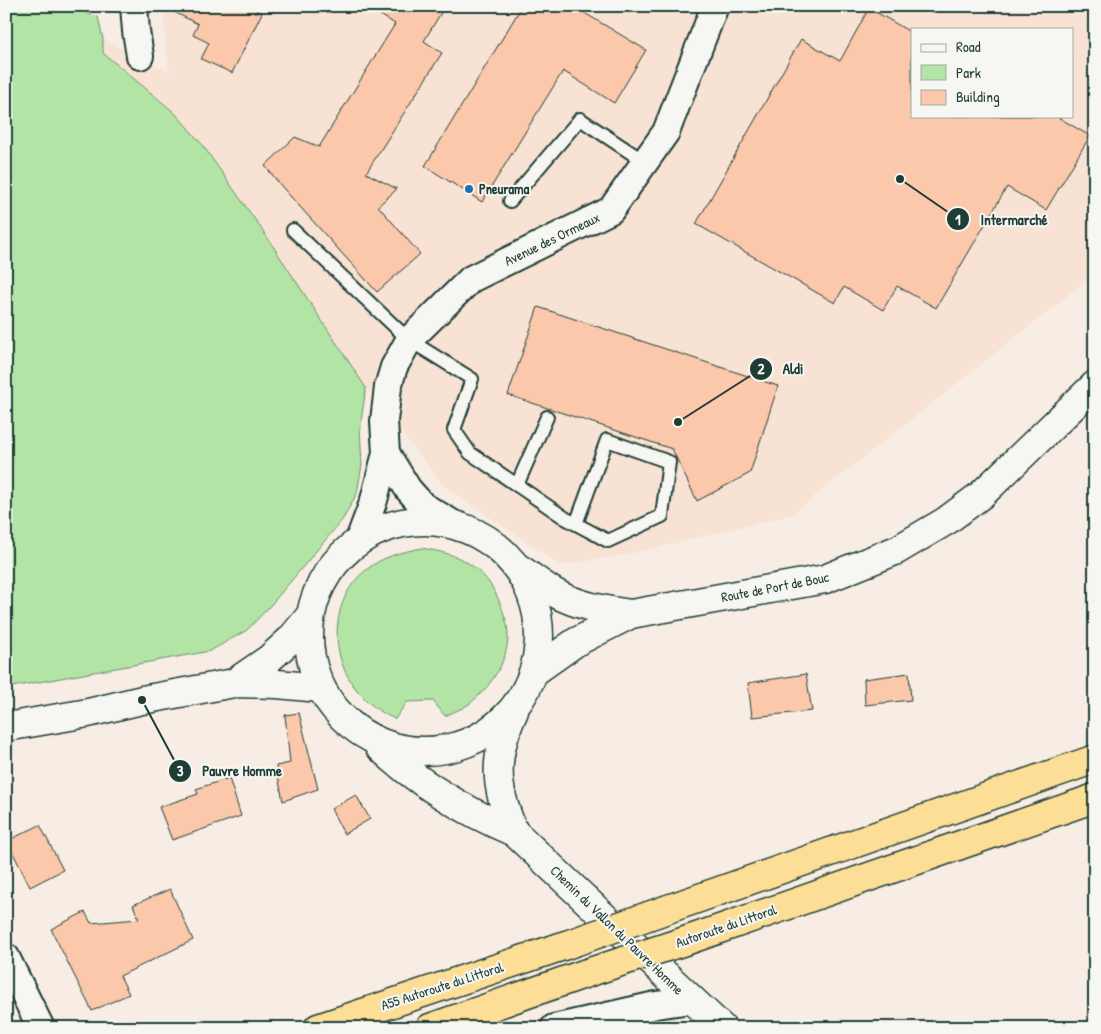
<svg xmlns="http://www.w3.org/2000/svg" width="1101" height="1034" font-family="'Patrick Hand',sans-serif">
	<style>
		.built { fill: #f8e2d3; fill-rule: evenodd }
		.green { fill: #b1e4a5; stroke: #68906c }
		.building { fill: #fbc8ab; stroke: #1f3d34 }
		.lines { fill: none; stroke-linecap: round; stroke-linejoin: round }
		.lane-casing { stroke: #1f3d34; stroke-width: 16 }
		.street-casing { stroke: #1f3d34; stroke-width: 30 }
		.secondary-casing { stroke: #1f3d34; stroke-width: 31 }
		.highway-casing { stroke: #1f3d34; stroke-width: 31 }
		.lane { stroke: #f6f6f2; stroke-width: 12 }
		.street { stroke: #f6f6f2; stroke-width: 26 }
		.secondary { stroke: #f6f6f2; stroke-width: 28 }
		.highway { stroke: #fdde96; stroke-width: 28 }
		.highway-bridge-casing { stroke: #1f3d34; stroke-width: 31; stroke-linecap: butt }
		.highway-bridge { stroke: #fdde96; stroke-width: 28 }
		.poi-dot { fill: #1f6fb2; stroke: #f6f6f2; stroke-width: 2 }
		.labels { text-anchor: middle; stroke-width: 4; stroke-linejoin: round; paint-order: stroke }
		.poi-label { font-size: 14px; font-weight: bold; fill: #1f3d34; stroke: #f6f6f2; text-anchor: start }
		.street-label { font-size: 14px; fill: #1f3d34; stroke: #f6f6f2 }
		.leader { fill: none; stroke: #1f3d34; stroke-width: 2 }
		.callout-dot { fill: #1f3d34; stroke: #f6f6f2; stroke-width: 2 }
		.mark-label { font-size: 15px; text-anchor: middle; font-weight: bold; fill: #fff }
		.callout-label { font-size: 15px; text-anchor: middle; font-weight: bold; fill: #1f3d34; stroke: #f6f6f2; stroke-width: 4; stroke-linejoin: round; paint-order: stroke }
	</style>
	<rect width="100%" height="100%" fill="#f7ede4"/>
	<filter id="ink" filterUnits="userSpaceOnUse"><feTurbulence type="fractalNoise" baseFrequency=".02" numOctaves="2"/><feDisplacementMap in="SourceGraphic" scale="10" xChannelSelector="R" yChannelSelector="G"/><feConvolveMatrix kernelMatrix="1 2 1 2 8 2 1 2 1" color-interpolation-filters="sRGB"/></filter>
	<g filter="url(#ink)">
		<!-- built -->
		<path class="built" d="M162,6H1095V274L791,515L630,554L560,565L443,485L366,388L263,231L201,143L175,113L103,53V39L169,72ZM912,29H1072V116H912Z"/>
		<!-- green -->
		<g class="green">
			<polygon points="6,6 65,6 98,17 103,39 103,53 175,113 201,143 263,231 366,388 360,428 362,465 357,493 343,519 270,606 247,630 210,651 6,688"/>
			<path d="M422,548C436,551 450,553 463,560C482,570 494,586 501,606C505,616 508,626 508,636C508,662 489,689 469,704C462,709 453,712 445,716L433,701L407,702L395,719C353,701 328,657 340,611C344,595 353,580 366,570C383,556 402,552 422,548Z"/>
		</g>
		<!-- building -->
		<g class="building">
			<polygon points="162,6 248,6 262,13 232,73 201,59 209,43 193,35 198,24"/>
			<polygon points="366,6 445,6 424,41 442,53 366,173 397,189 378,206 420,254 377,292 282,187 265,166 295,137 319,147 395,24"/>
			<polygon points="522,6 573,6 646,50 614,103 563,71 482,202 425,166"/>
			<polygon points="869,8 912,33 912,116 1056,116 1090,136 1046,210 1007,187 936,308 897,286 883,310 844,287 835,303 696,224 801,39 840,61"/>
			<polygon points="538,307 778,386 750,473 697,501 672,449 508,395"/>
			<polygon points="909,673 911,700 865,705 864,679"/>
			<polygon points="806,674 812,711 752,717 748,683"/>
			<polygon points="299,713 318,789 283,801 276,766 290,763 285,715"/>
			<polygon points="229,778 241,816 172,840 159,807 198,794 196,789"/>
			<polygon points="356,795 370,819 344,834 331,809"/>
			<polygon points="40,825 63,870 30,887 7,841"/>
			<polygon points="170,889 193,940 120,976 129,994 92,1011 51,929 85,912 91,923 139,919 133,905"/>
		</g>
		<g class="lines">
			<!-- lane casing -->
			<g class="lane-casing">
				<g id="lane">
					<polyline points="510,201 580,119 645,162"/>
					<polyline points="293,230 409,340 472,379 454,430 470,453 565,518 608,541 662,516 669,462 607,440 576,524"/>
					<polyline points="517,485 547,417"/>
				</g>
			</g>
			<!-- street casing -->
			<g class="street-casing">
				<g id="street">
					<polyline points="134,6 136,31 140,56"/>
					<polyline points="386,453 384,421 388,387 394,367 409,340 471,279 611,210 666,132 715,6"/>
					<polyline points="359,540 374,500 386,453 408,489 423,506 450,522"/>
					<polyline points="6,957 41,1028"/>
					<polyline points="554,1028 656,1005 691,1000"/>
				</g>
			</g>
			<!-- secondary casing -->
			<g class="secondary-casing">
				<g id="secondary">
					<circle cx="424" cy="636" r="115"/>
					<path d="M520,569C531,577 543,586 555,593C578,606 605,610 631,614"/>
					<polyline points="535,671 576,642 631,614 825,579 897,550 946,521 981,495 1095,385"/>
					<polyline points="234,683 269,659 291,639 310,616"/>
					<polyline points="6,727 88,713 142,700 234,683 277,684 320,688"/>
					<path d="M379,746C415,782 467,812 514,832L722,1028"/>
					<path d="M514,832C494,786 493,757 514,711"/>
				</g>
			</g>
			<!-- highway casing -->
			<g class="highway-casing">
				<g id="highway">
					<polyline points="668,909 1095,759"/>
					<polyline points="691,939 1095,798"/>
					<polyline points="318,1028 566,945"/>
					<polyline points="430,1028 587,973"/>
				</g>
			</g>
			<!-- lane -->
			<use href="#lane" class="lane"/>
			<!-- street -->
			<use href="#street" class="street"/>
			<!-- secondary -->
			<use href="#secondary" class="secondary"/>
			<!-- highway -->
			<use href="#highway" class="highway"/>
			<!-- highway-bridge casing -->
			<g class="highway-bridge-casing">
				<g id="highway-bridge">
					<polyline points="566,945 668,909"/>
					<polyline points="587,973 691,939"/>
				</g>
			</g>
			<!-- highway-bridge -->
			<use href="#highway-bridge" class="highway-bridge"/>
		</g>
	</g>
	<!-- markers -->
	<circle class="poi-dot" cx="469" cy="189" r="5"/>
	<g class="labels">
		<!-- poi labels -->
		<g class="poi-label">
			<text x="479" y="194">Pneurama</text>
		</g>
		<!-- street labels -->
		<g class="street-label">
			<text transform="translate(552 239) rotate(-26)" y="5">Avenue des Ormeaux</text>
			<text transform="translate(775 587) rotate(-11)" y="5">Route de Port de Bouc</text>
			<text transform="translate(726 926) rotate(-19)" y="5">Autoroute du Littoral</text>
			<text transform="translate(617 930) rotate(44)" y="5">Chemin du Vallon du Pauvre Homme</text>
			<text transform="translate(442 986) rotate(-18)" y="5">A55 Autoroute du Littoral</text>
		</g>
	</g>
	<!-- callouts -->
	<path class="leader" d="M900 179L958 219M678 422L761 369M142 700L180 771"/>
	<g class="callout-dot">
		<circle cx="900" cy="179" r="5"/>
		<circle cx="678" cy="422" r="5"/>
		<circle cx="142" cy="700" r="5"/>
		<circle cx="958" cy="219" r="12"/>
		<circle cx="761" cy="369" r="12"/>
		<circle cx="180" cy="771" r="12"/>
	</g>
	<g class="mark-label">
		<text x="958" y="225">1</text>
		<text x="761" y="374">2</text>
		<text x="180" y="776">3</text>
	</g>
	<g class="callout-label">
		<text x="1014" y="225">Intermarché</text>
		<text x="793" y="374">Aldi</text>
		<text x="242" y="776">Pauvre Homme</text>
	</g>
	<!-- margin -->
	<rect width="1101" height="1034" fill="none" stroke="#f6f6f2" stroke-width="25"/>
	<rect x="12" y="12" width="1076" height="1009" fill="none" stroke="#1f3d34" stroke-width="2" filter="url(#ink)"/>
	<!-- legend -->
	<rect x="911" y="28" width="162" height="90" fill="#f6f6f2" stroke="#a0aca6"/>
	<rect x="921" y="44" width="25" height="8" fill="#f6f6f2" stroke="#a0aca6"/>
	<text x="956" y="52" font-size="15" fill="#1f3d34">Road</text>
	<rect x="921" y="65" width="25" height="15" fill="#b1e4a5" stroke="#a0aca6"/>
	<text x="956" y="78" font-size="15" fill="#1f3d34">Park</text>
	<rect x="921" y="90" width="25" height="15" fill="#fbc8ab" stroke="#a0aca6"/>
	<text x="956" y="102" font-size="15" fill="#1f3d34">Building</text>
</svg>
